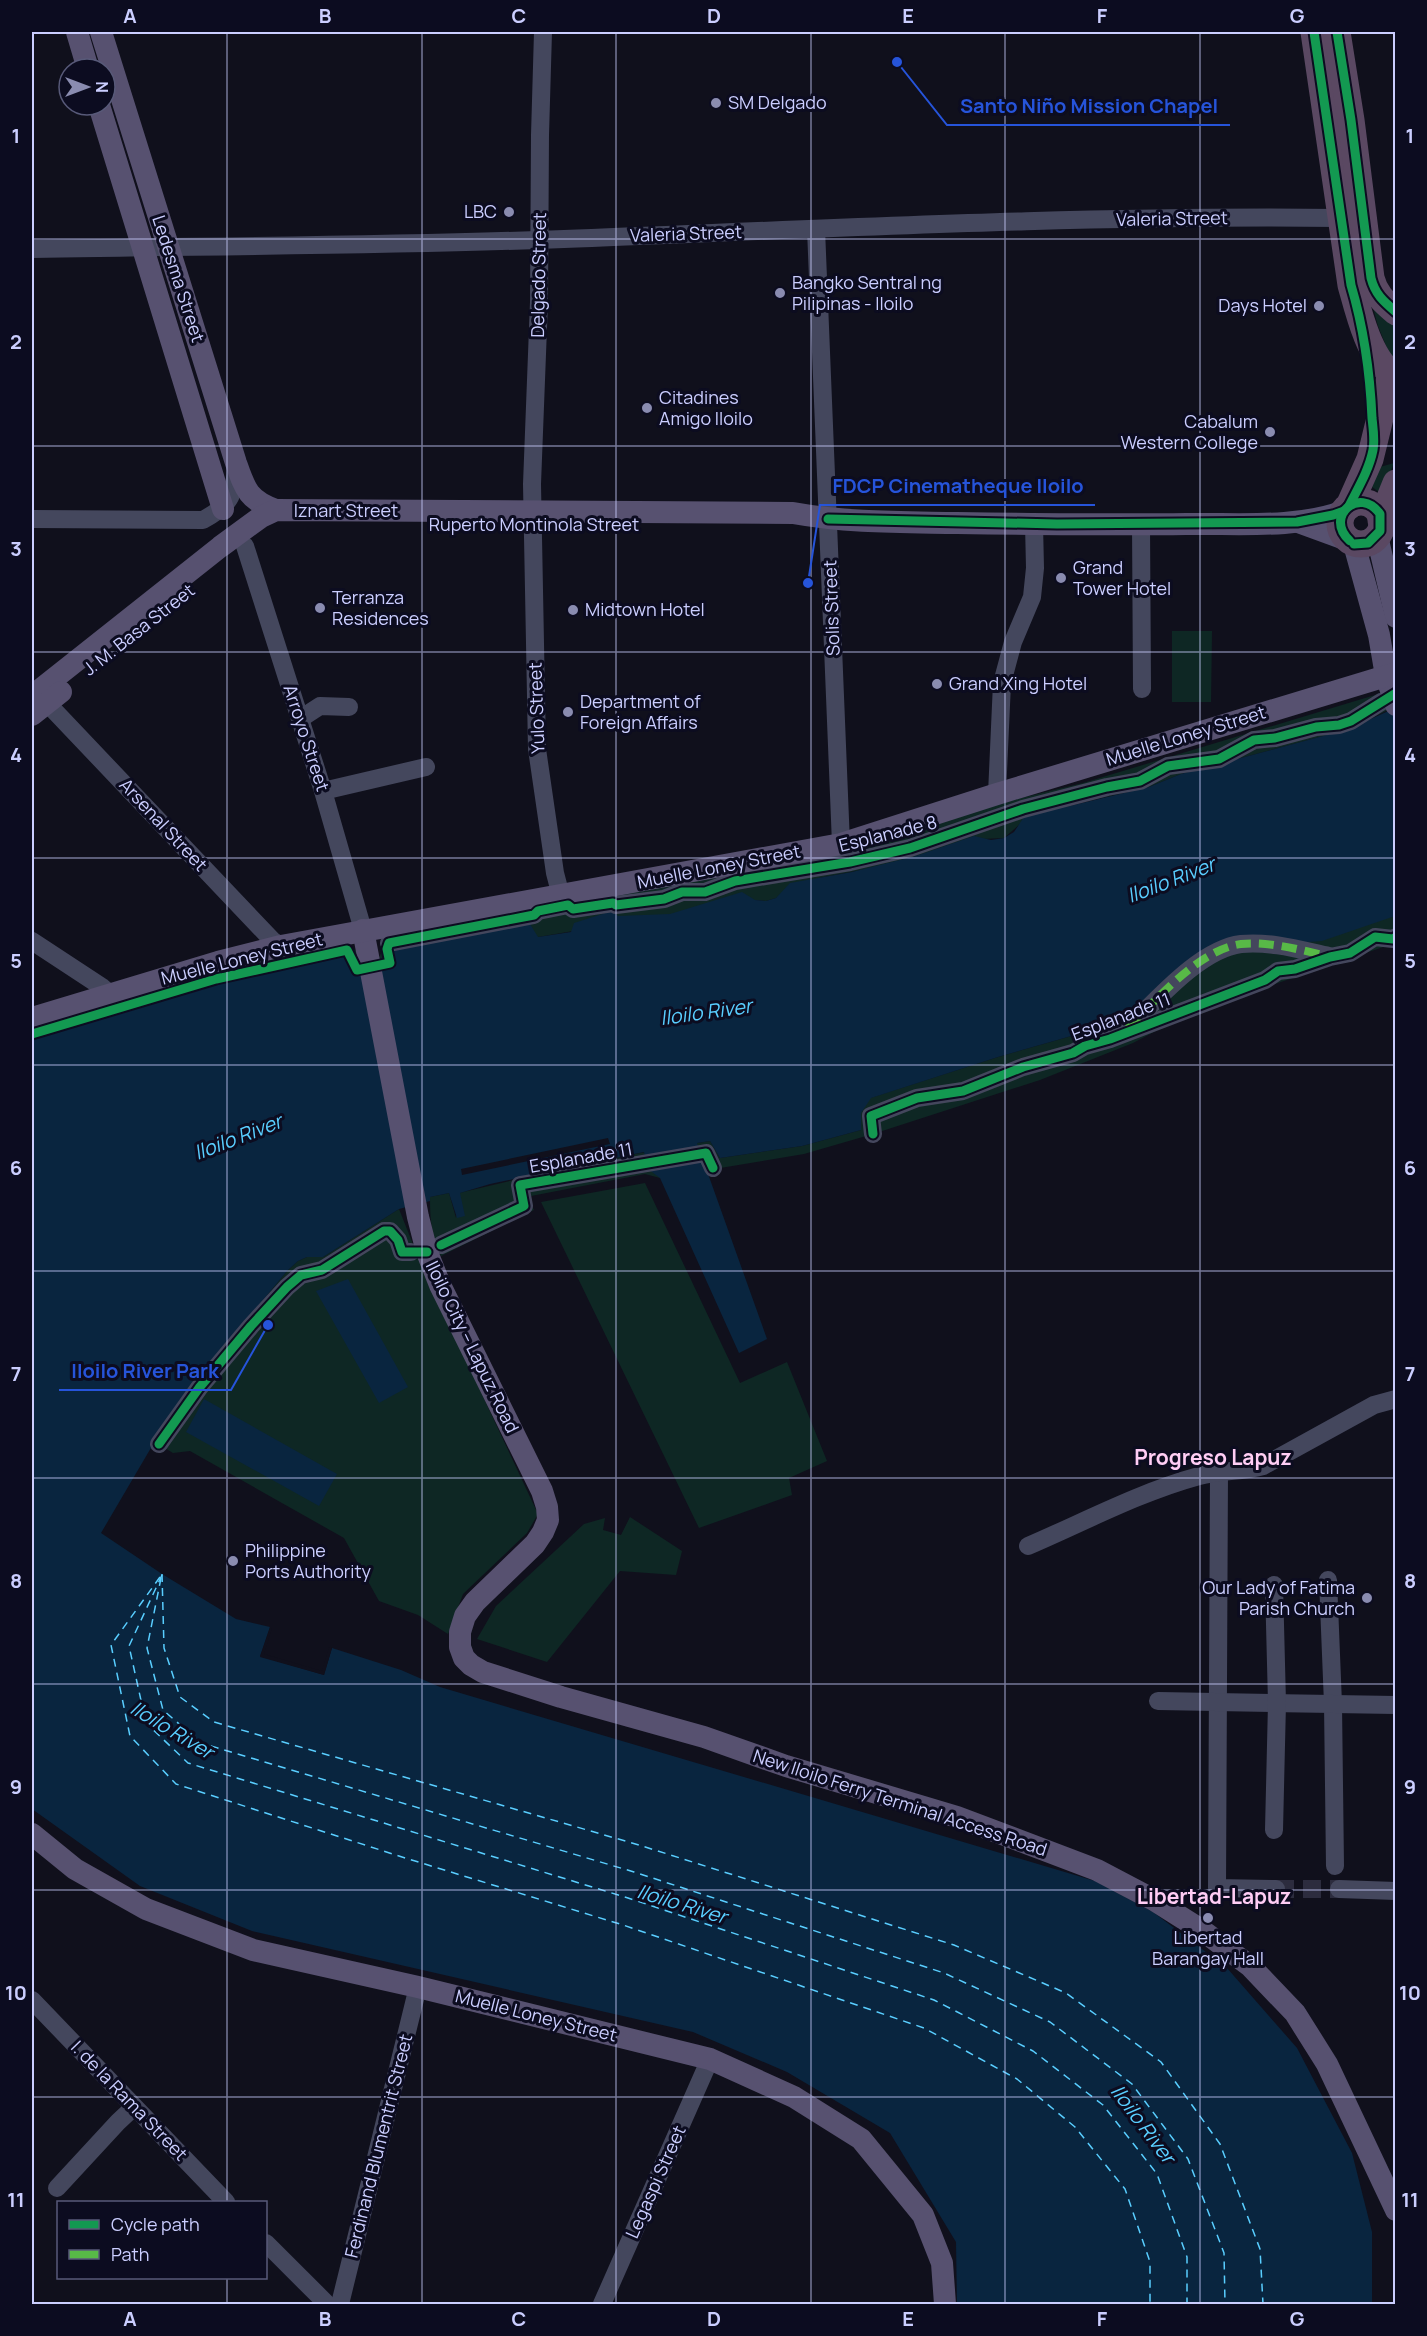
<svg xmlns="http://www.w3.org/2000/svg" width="1427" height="2336" font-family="Manrope,sans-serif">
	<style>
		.green { fill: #0e2724 }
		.water { fill: #09253f }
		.pier { fill: #10101c }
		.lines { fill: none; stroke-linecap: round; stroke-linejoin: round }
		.ferry { stroke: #59ceff; stroke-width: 1.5; stroke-dasharray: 8 6; stroke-linecap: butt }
		.minor-tunnel { stroke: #2c2c3e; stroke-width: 18; stroke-dasharray: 18 9; stroke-linecap: butt }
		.minor { stroke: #44475d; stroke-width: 18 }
		.major { stroke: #575170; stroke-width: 22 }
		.highway { stroke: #5a4862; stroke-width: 27 }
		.quiet { stroke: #58b947; stroke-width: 8; stroke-dasharray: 15 8; stroke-linecap: butt }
		.cycleway-casing { stroke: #0c0c20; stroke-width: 13 }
		.cycleway { stroke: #139951; stroke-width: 9 }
		.grid { fill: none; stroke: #cbceff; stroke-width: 1.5; stroke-opacity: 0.55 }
		.poi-dot { fill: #8a8cb0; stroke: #0c0c20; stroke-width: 2 }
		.labels { text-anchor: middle; stroke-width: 6; stroke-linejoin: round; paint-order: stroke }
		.poi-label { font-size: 18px; fill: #cbceff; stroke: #0c0c20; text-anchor: start }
		.street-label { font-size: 18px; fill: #cbceff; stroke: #0c0c20 }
		.water-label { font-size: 20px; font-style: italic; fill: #59ceff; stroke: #0c0c20 }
		.quarter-label { font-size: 21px; font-weight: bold; fill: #ffcdf5; stroke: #0c0c20 }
		.leader { fill: none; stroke: #2654da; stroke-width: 2 }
		.callout-dot { fill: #2654da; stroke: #0c0c20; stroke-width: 2 }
		.callout-label { font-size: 20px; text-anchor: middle; font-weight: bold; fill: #2654da; stroke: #0c0c20; stroke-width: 6; stroke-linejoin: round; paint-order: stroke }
		.neatline { fill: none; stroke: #cbceff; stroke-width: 2 }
		.grid-label { font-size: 20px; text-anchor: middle; font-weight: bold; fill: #cbceff }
	</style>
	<rect width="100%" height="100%" fill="#10101c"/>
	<!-- green -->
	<g class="green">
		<polygon points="1370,296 1395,321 1395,353 1391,358 1378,326"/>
		<polygon points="1394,463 1383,491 1379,492 1372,487 1380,467"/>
		<polygon points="1172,631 1212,631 1211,702 1172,702"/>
		<polygon points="1385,692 1388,710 1350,729 1181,774 1149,787 1075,804 1020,824 1004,838 982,839 971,849 819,878 783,892 776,898 766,901 755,900 538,937 391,949 395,965 382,968 379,958 388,937 996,804 1083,783"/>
		<path d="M1395,879V943L1188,1014L1133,1043L1040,1080L873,1134L804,1154L660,1178L645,1174L531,1196V1204L534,1210L441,1256C431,1235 430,1220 430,1197L449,1193L456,1218L459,1193C542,1173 626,1154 710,1141L720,1158L802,1146L861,1130L860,1113L870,1098L998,1057L1110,1025L1148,997L1201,952Z"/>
		<polygon points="346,943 361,955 363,972 354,974 347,956 277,968 136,1006 32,1038 32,1029 149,992 201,980 213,972"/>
		<polygon points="645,1183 740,1383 787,1362 827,1461 789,1478 792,1495 699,1528 541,1202"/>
		<polygon points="399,1209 420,1262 538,1514 527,1533 463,1594 448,1634 418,1615 379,1601 344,1538 190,1451 173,1453 155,1442 198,1379 287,1271 298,1261 307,1257 323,1257"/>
		<polygon points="630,1517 682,1551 676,1575 620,1571 547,1662 477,1639 496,1606 584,1524 605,1518 603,1530 621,1535"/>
	</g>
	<!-- water -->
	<g class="water">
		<polygon points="1395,708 1395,916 1322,941 1294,943 1248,936 1148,997 1110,1025 998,1057 871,1098 861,1113 861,1130 802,1146 720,1158 710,1141 697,1143 767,1339 739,1353 660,1178 648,1169 644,1152 490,1184 460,1193 465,1216 457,1218 449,1193 430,1197 430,1201 399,1209 323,1257 307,1257 298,1261 287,1271 198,1379 155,1441 101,1533 162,1574 236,1619 270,1627 260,1656 324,1675 332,1648 401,1670 440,1687 1095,1881 1153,1912 1227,1968 1297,2048 1352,2153 1372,2232 1372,2304 957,2304 956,2242 890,2133 787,2072 693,2032 252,1931 140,1886 32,1809 32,1038 136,1006 277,968 346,956 355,974 395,965 391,948 530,924 538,937 571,932 574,923 612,911 618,916 670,914 742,892 755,900 766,901 776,898 790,883 852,872 916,856 974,836 991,840 1004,838 1014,832 1024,817 1149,787 1181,774 1349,729"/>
		<polygon points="348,1279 408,1387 379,1403 316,1291"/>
		<polygon points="204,1399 337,1474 319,1506 186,1432"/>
	</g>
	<!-- pier -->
	<g class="pier">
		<polygon points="608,1138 610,1144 462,1175 461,1169"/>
		<polygon points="270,1627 272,1628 264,1654 322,1671 329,1647 332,1648 324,1675 260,1657"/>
	</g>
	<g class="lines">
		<!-- ferry -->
		<g class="ferry">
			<polyline points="162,1574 164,1648 180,1697 214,1722 639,1845 954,1945 1066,1993 1161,2062 1220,2144 1260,2249 1263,2304"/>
			<polyline points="162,1575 129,1646 146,1723 188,1763 628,1898 934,2000 1033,2051 1103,2105 1157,2174 1187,2257 1187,2304"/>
			<polyline points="160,1577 111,1645 130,1736 176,1784 402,1857 623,1925 924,2028 1017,2079 1075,2127 1125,2189 1150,2262 1150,2304"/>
			<polyline points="161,1578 147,1648 163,1710 201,1743 634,1872 944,1973 1050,2022 1132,2084 1188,2159 1224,2253 1225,2304"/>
		</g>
		<!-- minor-tunnel -->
		<polyline class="minor-tunnel" points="1276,1889 1339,1889"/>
		<!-- minor -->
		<g class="minor">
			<polyline points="543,32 540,135 539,302 532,484 537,749 555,873 561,896"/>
			<polyline points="816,229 841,844"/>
			<path d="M32,249C209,246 387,246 564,239C823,229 1082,215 1340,218"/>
			<path d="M32,519L203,520C230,505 235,496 236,465"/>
			<polyline points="1141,524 1142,689"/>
			<polyline points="245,546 323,791 363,930"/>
			<polyline points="47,703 273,941 281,946"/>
			<polyline points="300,719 320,706 349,707"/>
			<polyline points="323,791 426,767"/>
			<polyline points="997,794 1002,683 1013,642 1032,597 1035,568 1034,524"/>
			<polyline points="32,941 102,987 110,994"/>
			<polyline points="389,943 534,915 538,911 568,905 573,909 613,903 616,905 664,899 682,892 705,892 735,881 850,862 910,848 1023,809 1107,787 1140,781 1168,766 1219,759 1254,740 1275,738 1316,727 1339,725 1351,721 1381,702"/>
			<path d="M1127,1029C1156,1001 1200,949 1241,944C1270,941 1301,950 1329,956"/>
			<polyline points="873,1134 871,1116 917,1098 963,1091 1023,1067 1073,1053 1085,1046 1110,1039 1265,980 1278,971 1295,969 1330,957 1350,953 1375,937 1393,939 1396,937"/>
			<polyline points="441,1245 524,1206 520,1185 706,1153 713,1168"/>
			<polyline points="159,1444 199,1388 251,1326 287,1287 301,1275 322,1270 384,1231 390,1231 398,1240 402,1252 411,1252"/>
			<polyline points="1219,1473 1217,1888 1276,1889"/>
			<path d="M1028,1546C1084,1522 1140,1492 1199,1476C1220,1470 1242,1472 1263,1466L1374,1405L1396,1399"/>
			<polyline points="1328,1580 1333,1704 1335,1866"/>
			<polyline points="1158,1701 1396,1705"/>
			<polyline points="1274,1830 1277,1703 1274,1585"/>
			<polyline points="1339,1889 1396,1891"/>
			<polyline points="32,2000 226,2202"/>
			<polyline points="57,2188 118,2122 134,2107"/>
			<polyline points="266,2243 327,2304"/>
			<polyline points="340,2304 418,1987"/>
			<polyline points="602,2304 710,2059"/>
		</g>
		<!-- major -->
		<g class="major">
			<polyline points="77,32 88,69"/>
			<path d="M101,32L236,463C245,489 248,500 276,510"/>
			<polyline points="99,105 223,509"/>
			<polyline points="1298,522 1350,541"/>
			<polyline points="1377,536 1396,617"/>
			<polyline points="1354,544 1379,635 1386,676 1396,705"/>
			<path d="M32,696L220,547L261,517L276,510L793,513C848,523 902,522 957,523C1033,524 1109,525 1186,524C1236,523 1297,529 1344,511"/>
			<polyline points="32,715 61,692"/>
			<polyline points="363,930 418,1217 427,1252 440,1285 542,1491 547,1507 548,1520 543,1532 535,1544 475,1602 465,1616 460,1632 460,1647 464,1658 471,1665 483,1672 561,1697 704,1737 786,1766 957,1817 1097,1870 1154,1900 1203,1931 1250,1966 1295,2013 1327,2064 1396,2210"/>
			<polyline points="32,1018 218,962 281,946 841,844 997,794 1396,673"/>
			<polyline points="32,1834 75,1869 146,1909 253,1950 418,1987 710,2059 794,2097 861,2139 923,2215 942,2263 945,2304"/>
		</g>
		<!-- highway -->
		<g class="highway">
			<path d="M1314,32L1351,285C1358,310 1369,357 1391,373L1370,459L1349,506"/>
			<path d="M1337,32L1351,120L1371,278C1375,294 1383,301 1396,312"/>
			<circle cx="1361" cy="523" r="21"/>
			<polyline points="1381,520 1396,483"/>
		</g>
		<!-- quiet -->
		<path class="quiet" d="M1128,1028C1156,1000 1200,949 1241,944C1269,941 1300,950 1328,956"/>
		<!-- cycleway casing -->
		<g class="cycleway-casing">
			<g id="cycleway">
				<path d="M1314,32L1351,285C1364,329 1370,372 1372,418C1373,428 1375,440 1373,450C1369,470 1358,488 1349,506"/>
				<path d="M1337,32L1351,120L1371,278C1375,294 1383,301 1396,312"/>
				<polyline points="828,519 1057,524 1297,522 1333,515 1344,511"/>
				<path d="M1350,541C1323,517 1360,485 1380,514V531L1368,543L1354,544"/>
				<polyline points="32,1034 216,979 347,950 357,970 390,963 387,949 389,943 534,915 538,911 568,905 573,909 613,903 616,905 664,899 682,892 705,892 735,881 850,862 910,848 1023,809 1107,787 1140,781 1168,766 1219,759 1254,740 1275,738 1316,727 1339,725 1351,721 1396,693"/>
				<polyline points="873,1134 871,1116 917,1098 963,1091 1023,1067 1073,1053 1085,1046 1110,1039 1265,980 1278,971 1295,969 1330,957 1350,953 1375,937 1393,939 1396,937"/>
				<polyline points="441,1245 524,1206 520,1185 706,1153 713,1168"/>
				<polyline points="159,1444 199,1388 251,1326 287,1287 301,1275 322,1270 384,1231 390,1231 398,1240 402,1252 427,1252"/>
			</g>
		</g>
		<!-- cycleway -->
		<use href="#cycleway" class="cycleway"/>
	</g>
	<!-- grid -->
	<path class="grid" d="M227,32V2202M422,32V2304M616,32V2304M811,32V2304M1005,32V2304M1200,32V2304M32,239H1396M32,446H1396M32,652H1396M32,858H1396M32,1065H1396M32,1271H1396M32,1478H1396M32,1684H1396M32,1890H1396M32,2097H1396M227,2278V2304"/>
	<!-- markers -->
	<g class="poi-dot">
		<circle cx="716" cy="103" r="6"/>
		<circle cx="509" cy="212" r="6"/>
		<circle cx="780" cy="293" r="6"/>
		<circle cx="1319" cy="306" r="6"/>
		<circle cx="647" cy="408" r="6"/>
		<circle cx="1270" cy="432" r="6"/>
		<circle cx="1061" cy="578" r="6"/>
		<circle cx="320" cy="608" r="6"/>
		<circle cx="573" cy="610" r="6"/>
		<circle cx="937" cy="684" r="6"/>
		<circle cx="568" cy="712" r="6"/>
		<circle cx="233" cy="1561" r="6"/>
		<circle cx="1367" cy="1598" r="6"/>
		<circle cx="1208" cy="1918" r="6"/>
	</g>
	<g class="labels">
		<!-- poi labels -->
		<g class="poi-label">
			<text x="728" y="109">SM Delgado</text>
			<text x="497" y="218" text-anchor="end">LBC</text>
			<text x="792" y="289">Bangko Sentral ng<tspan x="792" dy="21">Pilipinas - Iloilo</tspan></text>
			<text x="1307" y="312" text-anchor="end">Days Hotel</text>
			<text x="659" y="404">Citadines<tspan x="659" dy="21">Amigo Iloilo</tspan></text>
			<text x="1258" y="428" text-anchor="end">Cabalum<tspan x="1258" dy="21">Western College</tspan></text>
			<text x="1073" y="574">Grand<tspan x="1073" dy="21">Tower Hotel</tspan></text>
			<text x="332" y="604">Terranza<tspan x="332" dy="21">Residences</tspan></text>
			<text x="585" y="616">Midtown Hotel</text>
			<text x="949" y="690">Grand Xing Hotel</text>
			<text x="580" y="708">Department of<tspan x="580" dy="21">Foreign Affairs</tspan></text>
			<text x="245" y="1557">Philippine<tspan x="245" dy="21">Ports Authority</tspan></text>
			<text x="1355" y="1594" text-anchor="end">Our Lady of Fatima<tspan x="1355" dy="21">Parish Church</tspan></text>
			<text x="1208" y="1944" text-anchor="middle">Libertad<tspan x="1208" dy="21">Barangay Hall</tspan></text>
		</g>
		<!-- street labels -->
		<g class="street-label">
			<text transform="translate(1172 219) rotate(-1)" y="6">Valeria Street</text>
			<text transform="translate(686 234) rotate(-2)" y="6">Valeria Street</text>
			<text transform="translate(539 275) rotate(-89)" y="6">Delgado Street</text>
			<text transform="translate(178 279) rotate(72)" y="6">Ledesma Street</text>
			<text x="346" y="517">Iznart Street</text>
			<text x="534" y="531">Ruperto Montinola Street</text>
			<text transform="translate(832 608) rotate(-92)" y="6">Solis Street</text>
			<text transform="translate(139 630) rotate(-38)" y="6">J. M. Basa Street</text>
			<text transform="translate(537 708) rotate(-92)" y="6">Yulo Street</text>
			<text transform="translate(1186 736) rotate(-17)" y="6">Muelle Loney Street</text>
			<text transform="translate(306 738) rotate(72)" y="6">Arroyo Street</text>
			<text transform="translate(163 825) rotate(47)" y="6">Arsenal Street</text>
			<text transform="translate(888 834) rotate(-14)" y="6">Esplanade 8</text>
			<text transform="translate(719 867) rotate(-11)" y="6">Muelle Loney Street</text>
			<text transform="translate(242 959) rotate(-14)" y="6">Muelle Loney Street</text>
			<text transform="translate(1121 1017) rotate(-21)" y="6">Esplanade 11</text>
			<text transform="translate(581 1158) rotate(-10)" y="6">Esplanade 11</text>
			<text transform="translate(472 1347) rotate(64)" y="6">Iloilo City – Lapuz Road</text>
			<text transform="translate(900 1803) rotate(18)" y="6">New Iloilo Ferry Terminal Access Road</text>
			<text transform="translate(536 2016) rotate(14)" y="6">Muelle Loney Street</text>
			<text transform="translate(129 2101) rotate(46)" y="6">I. de la Rama Street</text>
			<text transform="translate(379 2146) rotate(-76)" y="6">Ferdinand Blumentrit Street</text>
			<text transform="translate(656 2182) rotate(-66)" y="6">Legaspi Street</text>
		</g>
		<!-- water labels -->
		<g class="water-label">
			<text transform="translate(1171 880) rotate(-21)" y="7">Iloilo River</text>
			<text transform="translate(706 1012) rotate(-8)" y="7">Iloilo River</text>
			<text transform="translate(238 1137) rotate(-21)" y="7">Iloilo River</text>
			<text transform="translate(172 1730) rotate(31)" y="7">Iloilo River</text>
			<text transform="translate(682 1904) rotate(17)" y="7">Iloilo River</text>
			<text transform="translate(1143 2124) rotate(53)" y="7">Iloilo River</text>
		</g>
		<!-- quarter labels -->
		<g class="quarter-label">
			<text x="1213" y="1465">Progreso Lapuz</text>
			<text x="1214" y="1904">Libertad-Lapuz</text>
		</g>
	</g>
	<!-- callouts -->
	<path class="leader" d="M897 62L947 125H1230M808 583L820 505H1095M268 1325L231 1390H59"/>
	<g class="callout-dot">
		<circle cx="897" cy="62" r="6"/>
		<circle cx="808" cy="583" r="6"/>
		<circle cx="268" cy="1325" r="6"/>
	</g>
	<g class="callout-label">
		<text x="1089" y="113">Santo Niño Mission Chapel</text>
		<text x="958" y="493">FDCP Cinematheque Iloilo</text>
		<text x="145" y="1378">Iloilo River Park</text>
	</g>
	<!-- border -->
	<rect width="1427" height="2336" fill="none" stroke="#0c0c20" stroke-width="66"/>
	<!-- legend -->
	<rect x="57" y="2201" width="210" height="78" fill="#0c0c20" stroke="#585a79" stroke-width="1.5"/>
	<rect x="69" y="2220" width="30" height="9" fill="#139951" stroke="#585a79" stroke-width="1.5"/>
	<text x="111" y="2231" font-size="18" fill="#cbceff">Cycle path</text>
	<rect x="69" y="2250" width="30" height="9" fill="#58b947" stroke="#585a79" stroke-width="1.5"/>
	<text x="111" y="2261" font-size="18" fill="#cbceff">Path</text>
	<!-- north arrow -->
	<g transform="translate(87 87) rotate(90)"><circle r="28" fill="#0c0c20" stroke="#585a79" stroke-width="1.5"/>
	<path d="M0-4.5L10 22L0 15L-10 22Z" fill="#8a8cb0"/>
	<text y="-9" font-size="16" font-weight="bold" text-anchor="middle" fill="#cbceff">N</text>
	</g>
	<rect x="33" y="33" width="1361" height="2270" class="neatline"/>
	<g class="grid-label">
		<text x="130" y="23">A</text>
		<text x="325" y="23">B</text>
		<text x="519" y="23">C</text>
		<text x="714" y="23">D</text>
		<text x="908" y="23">E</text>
		<text x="1102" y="23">F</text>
		<text x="1297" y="23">G</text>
		<text x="16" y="143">1</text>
		<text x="1410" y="143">1</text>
		<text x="16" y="349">2</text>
		<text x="1410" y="349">2</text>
		<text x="16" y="556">3</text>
		<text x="1410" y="556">3</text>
		<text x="16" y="762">4</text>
		<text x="1410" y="762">4</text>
		<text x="16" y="968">5</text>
		<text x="1410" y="968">5</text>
		<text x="16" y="1175">6</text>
		<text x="1410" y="1175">6</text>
		<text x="16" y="1381">7</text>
		<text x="1410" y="1381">7</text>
		<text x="16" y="1588">8</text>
		<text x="1410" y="1588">8</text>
		<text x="16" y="1794">9</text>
		<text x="1410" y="1794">9</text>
		<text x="16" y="2000">10</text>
		<text x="1410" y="2000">10</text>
		<text x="16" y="2207">11</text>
		<text x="1410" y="2207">11</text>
		<text x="130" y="2326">A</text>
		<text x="325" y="2326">B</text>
		<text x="519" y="2326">C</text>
		<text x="714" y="2326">D</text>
		<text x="908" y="2326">E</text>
		<text x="1102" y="2326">F</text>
		<text x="1297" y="2326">G</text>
	</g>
</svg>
